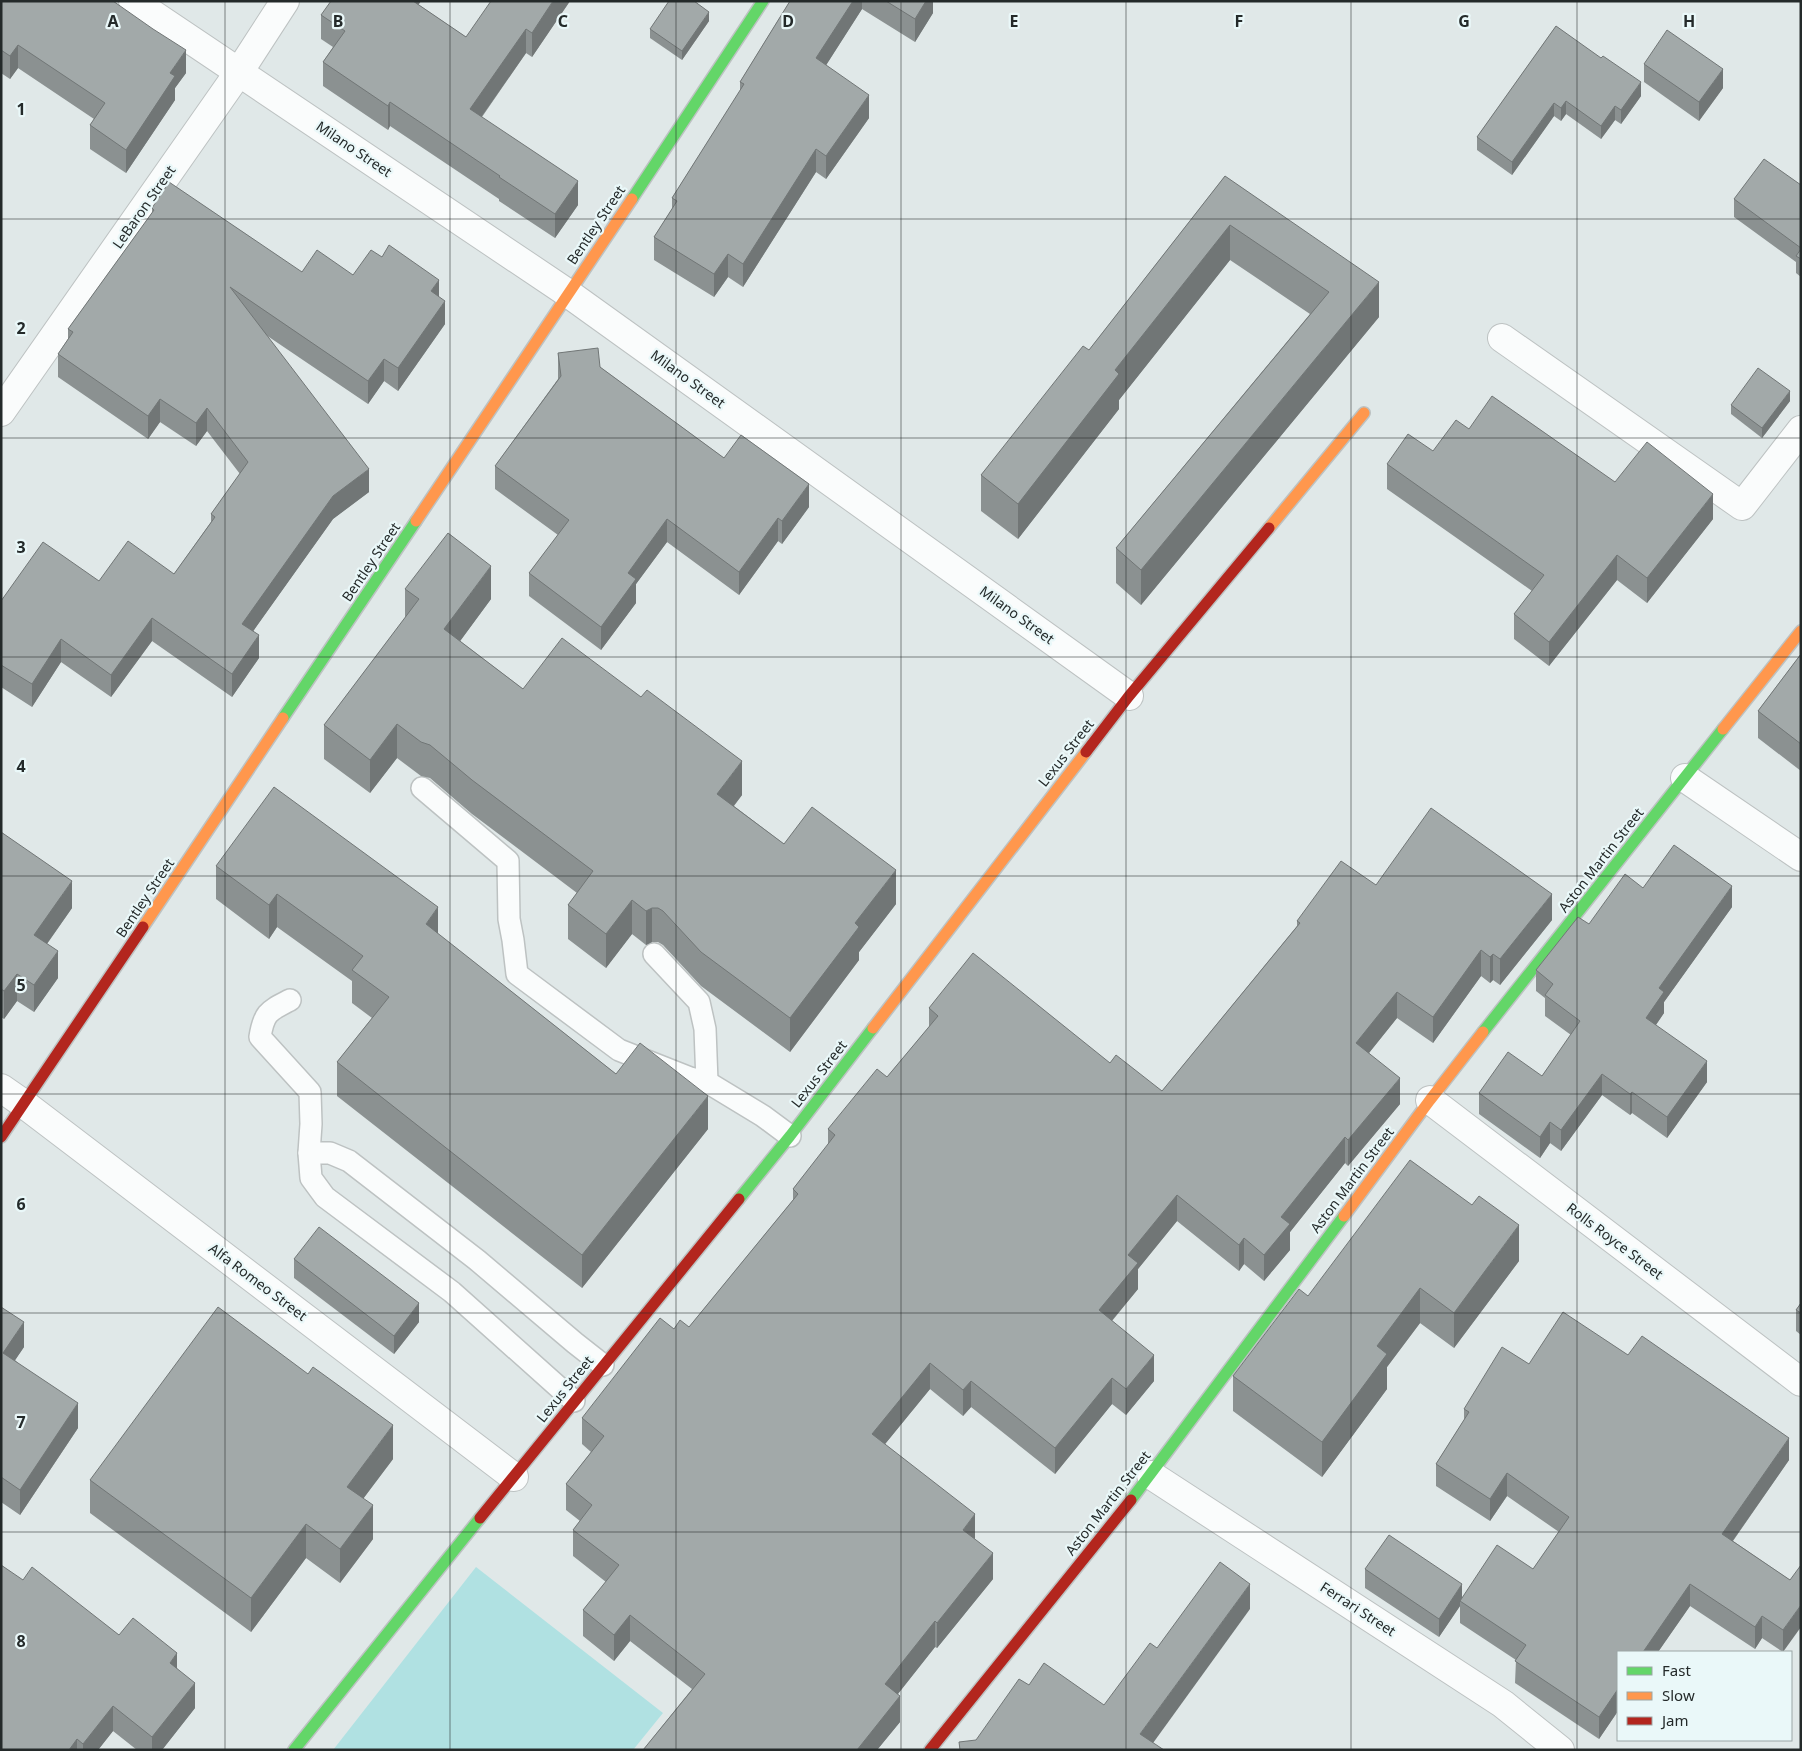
<svg xmlns="http://www.w3.org/2000/svg" width="1802" height="1751" font-family="'Noto Sans',sans-serif">
	<style>
		.green { fill: #b0e1e2 }
		.lines { fill: none; stroke-linecap: round; stroke-linejoin: round }
		.lane-casing { stroke: #bdc2c2; stroke-width: 24 }
		.street-casing { stroke: #bdc2c2; stroke-width: 30 }
		.fast-casing { stroke: #bdc2c2; stroke-width: 14 }
		.slow-casing { stroke: #bdc2c2; stroke-width: 14 }
		.jam-casing { stroke: #bdc2c2; stroke-width: 14 }
		.lane { stroke: #fafcfc; stroke-width: 21 }
		.street { stroke: #fafcfc; stroke-width: 28 }
		.fast { stroke: #63d668; stroke-width: 11 }
		.slow { stroke: #ff974d; stroke-width: 11 }
		.jam { stroke: #b3261e; stroke-width: 11 }
		.wall { fill: #8b9191 }
		.shaded-wall { fill: #717676 }
		.building { fill: #a2a9a9; stroke: #717676 }
		.grid { fill: none; stroke: #242a2a; stroke-width: 1; stroke-opacity: 0.55 }
		.labels { text-anchor: middle; stroke-width: 4.5; stroke-linejoin: round; paint-order: stroke }
		.street-label { font-size: 14px; fill: #242a2a; stroke: #eaf8f9 }
		.grid-label { font-size: 16px; text-anchor: middle; font-weight: bold; fill: #242a2a; stroke: #eaf8f9; stroke-width: 4.5; stroke-linejoin: round; paint-order: stroke }
	</style>
	<rect width="100%" height="100%" fill="#e0e8e8"/>
	<!-- green -->
	<polygon class="green" points="476,1567 663,1713 633,1750 333,1750"/>
	<g class="lines">
		<!-- lane casing -->
		<g class="lane-casing">
			<g id="lane">
				<polyline points="422,788 508,861 509,919 513,940 517,974 619,1050 690,1078 707,1082 763,1116 790,1136"/>
				<polyline points="654,954 699,1002 705,1029 707,1082"/>
				<path d="M290,1000C269,1011 264,1012 260,1037L310,1092L311,1124L309,1153L311,1178L325,1197L452,1292L574,1401"/>
				<polyline points="309,1153 330,1153 349,1161 477,1260 575,1343 603,1365"/>
			</g>
		</g>
		<!-- street casing -->
		<g class="street-casing">
			<g id="street">
				<polyline points="133,1 569,294 1129,696"/>
				<polyline points="1502,338 1742,506 1801,430"/>
				<polyline points="1,412 239,72 285,1"/>
				<polyline points="1685,778 1801,857"/>
				<polyline points="1,1088 24,1104 514,1477"/>
				<polyline points="1430,1100 1801,1382"/>
				<polyline points="1151,1475 1503,1704 1560,1750"/>
			</g>
		</g>
		<!-- fast casing -->
		<g class="fast-casing">
			<g id="fast">
				<polyline points="632,199 763,1"/>
				<polyline points="283,718 416,521"/>
				<polyline points="1483,1032 1723,729"/>
				<polyline points="739,1199 790,1136 873,1028"/>
				<polyline points="1131,1500 1344,1216"/>
				<polyline points="294,1750 480,1518"/>
			</g>
		</g>
		<!-- slow casing -->
		<g class="slow-casing">
			<g id="slow">
				<polyline points="416,521 632,199"/>
				<polyline points="1269,528 1364,413"/>
				<polyline points="1723,729 1801,631"/>
				<polyline points="143,927 283,718"/>
				<polyline points="873,1028 1086,752"/>
				<polyline points="1344,1216 1430,1100 1483,1032"/>
			</g>
		</g>
		<!-- jam casing -->
		<g class="jam-casing">
			<g id="jam">
				<polyline points="1086,752 1129,696 1269,528"/>
				<polyline points="1,1137 143,927"/>
				<polyline points="480,1518 739,1199"/>
				<polyline points="930,1750 1131,1500"/>
			</g>
		</g>
		<!-- lane -->
		<use href="#lane" class="lane"/>
		<!-- street -->
		<use href="#street" class="street"/>
		<!-- fast -->
		<use href="#fast" class="fast"/>
		<!-- slow -->
		<use href="#slow" class="slow"/>
		<!-- jam -->
		<use href="#jam" class="jam"/>
	</g>
	<!-- wall -->
	<g class="wall">
		<polygon points="1,1 186,73 175,88 175,100 126,173 90,149 90,125 94,119 18,68 10,79 1,73"/>
		<polygon points="570,1 532,57 526,53 482,117 578,205 555,238 499,201 499,199 390,126 388,130 323,86 323,62 333,47 321,39 321,15 419,5 466,37"/>
		<polygon points="790,1 933,1 933,13 915,42 862,9 826,65 869,118 826,179 816,172 743,287 728,277 714,297 654,260 654,237 672,209 672,198 740,91 740,82"/>
		<polygon points="709,21 682,60 650,38 650,29"/>
		<polygon points="1556,26 1641,96 1621,124 1615,120 1601,139 1566,114 1561,121 1554,116 1512,175 1477,150 1477,137"/>
		<polygon points="1644,64 1723,88 1699,121 1644,82"/>
		<polygon points="1225,176 1379,317 1141,605 1116,583 1116,548 1310,314 1230,260 1119,400 1119,409 1018,539 981,511 981,475 1089,350"/>
		<polygon points="1801,185 1801,277 1796,273 1796,262 1734,217 1734,199"/>
		<polygon points="152,208 302,272 353,275 439,297 445,324 398,391 384,381 368,404 266,335 369,492 333,519 253,631 259,658 232,697 152,641 111,697 61,662 32,707 1,687 1,601 99,581 174,574 211,522 211,514 240,474 207,431 196,446 160,422 148,439 58,377 58,354 68,339 68,329 152,213"/>
		<polygon points="558,353 600,367 724,458 809,507 782,544 778,541 739,595 667,542 636,584 636,603 601,650 529,596 529,573 558,535 495,489 495,466 558,379"/>
		<polygon points="1790,401 1762,438 1731,414 1731,405"/>
		<polygon points="1469,429 1615,482 1713,519 1647,603 1617,580 1549,666 1514,639 1514,614 1532,591 1387,489 1387,464 1433,451"/>
		<polygon points="405,589 491,599 460,641 523,689 742,795 734,806 784,844 896,904 859,952 859,960 790,1052 701,986 663,945 658,942 652,942 646,945 632,934 606,968 568,939 568,905 577,893 472,814 430,778 421,776 397,758 370,793 324,759 324,725 405,618"/>
		<polygon points="1801,654 1801,771 1758,738 1758,711"/>
		<polygon points="1,832 72,908 47,944 58,978 34,1012 17,1001 4,1019 1,1017"/>
		<polygon points="216,866 438,934 616,1074 708,1129 582,1288 337,1096 337,1062 372,1018 352,1003 352,981 277,927 269,939 216,899"/>
		<polygon points="1376,885 1552,920 1500,985 1493,980 1490,983 1481,976 1433,1043 1397,1018 1369,1053 1400,1104 1348,1166 1345,1163 1290,1232 1290,1250 1264,1281 1244,1264 1239,1271 1177,1221 1138,1269 1138,1289 1112,1321 1154,1381 1126,1415 1112,1404 1055,1474 971,1407 963,1416 930,1389 885,1444 975,1540 993,1579 937,1648 935,1647 898,1694 900,1722 877,1750 643,1750 692,1689 630,1641 614,1661 583,1636 583,1610 606,1582 573,1556 573,1530 580,1521 566,1510 566,1484 591,1452 582,1444 582,1418 674,1329 689,1327 793,1200 793,1189 828,1145 828,1129 887,1077 929,1027 929,1008 1110,1063 1162,1091 1297,926 1297,921"/>
		<polygon points="1643,888 1732,907 1664,1002 1664,1013 1656,1025 1707,1082 1667,1138 1632,1113 1630,1115 1602,1095 1561,1151 1550,1143 1540,1158 1479,1114 1479,1093 1542,1076 1571,1035 1545,1016 1545,998 1536,991 1536,970 1589,924"/>
		<polygon points="294,1259 419,1322 394,1354 294,1278"/>
		<polygon points="1519,1261 1454,1348 1420,1323 1387,1367 1387,1389 1322,1477 1233,1411 1233,1376 1308,1296"/>
		<polygon points="1801,1303 1801,1335 1796,1331 1796,1310"/>
		<polygon points="1,1307 24,1347 15,1360 78,1428 20,1515 1,1502"/>
		<polygon points="1529,1364 1789,1460 1733,1541 1790,1580 1783,1652 1762,1638 1755,1649 1690,1606 1658,1652 1618,1652 1618,1711 1599,1739 1515,1683 1516,1660 1460,1623 1460,1606 1439,1637 1365,1588 1365,1569 1462,1597 1533,1569 1559,1532 1507,1496 1490,1521 1436,1486 1436,1464 1464,1420 1464,1409"/>
		<polygon points="393,1459 363,1499 373,1539 340,1583 306,1558 251,1632 90,1513 90,1480"/>
		<polygon points="23,1580 177,1668 195,1708 162,1750 137,1750 113,1731 98,1750 1,1750"/>
	</g>
	<!-- shaded-wall -->
	<g class="shaded-wall">
		<polygon points="407,1 421,1 407,22"/>
		<polygon points="553,1 570,1 532,57 532,33"/>
		<polygon points="853,1 862,1 862,9 816,81 816,58"/>
		<polygon points="926,1 933,1 933,13 915,42 915,19"/>
		<polygon points="709,12 709,21 682,60 682,51"/>
		<polygon points="526,29 526,53 470,133 470,109"/>
		<polygon points="18,45 18,68 10,79 10,56"/>
		<polygon points="186,50 186,73 175,88 175,100 126,173 126,150 170,73"/>
		<polygon points="1723,69 1723,88 1699,121 1699,102"/>
		<polygon points="1641,82 1641,96 1621,124 1621,110"/>
		<polygon points="869,95 869,118 826,179 826,156"/>
		<polygon points="1566,101 1566,114 1561,121 1561,108"/>
		<polygon points="390,102 390,126 388,130 388,106"/>
		<polygon points="1554,103 1554,116 1512,175 1512,162"/>
		<polygon points="1615,106 1615,120 1601,139 1601,126"/>
		<polygon points="816,149 816,172 743,287 743,264"/>
		<polygon points="578,181 578,205 555,238 555,214"/>
		<polygon points="1230,225 1230,260 1119,400 1119,409 1018,539 1018,504 1115,370"/>
		<polygon points="728,254 728,277 714,297 714,274"/>
		<polygon points="439,280 439,302 431,291"/>
		<polygon points="1379,282 1379,317 1141,605 1141,570"/>
		<polygon points="445,301 445,324 398,391 398,368"/>
		<polygon points="384,359 384,381 368,404 368,381"/>
		<polygon points="1790,391 1790,401 1762,438 1762,428"/>
		<polygon points="160,399 160,422 148,439 148,416"/>
		<polygon points="207,408 207,431 196,446 196,423"/>
		<polygon points="369,469 369,492 333,519 242,647 242,624 333,496"/>
		<polygon points="809,484 809,507 782,544 782,521"/>
		<polygon points="1713,494 1713,519 1647,603 1647,578"/>
		<polygon points="778,518 778,541 739,595 739,572"/>
		<polygon points="667,519 667,542 636,584 636,603 601,650 601,627 628,573"/>
		<polygon points="1617,555 1617,580 1549,666 1549,642"/>
		<polygon points="491,566 491,599 444,663 444,629"/>
		<polygon points="152,618 152,641 111,697 111,675"/>
		<polygon points="259,635 259,658 232,697 232,674"/>
		<polygon points="61,639 61,662 32,707 32,684"/>
		<polygon points="397,724 397,758 370,793 370,760"/>
		<polygon points="742,761 742,795 717,827 717,794"/>
		<polygon points="896,870 896,904 859,952 859,960 790,1052 790,1018 855,923"/>
		<polygon points="72,881 72,908 34,962 34,935"/>
		<polygon points="1732,886 1732,907 1664,1002 1664,1013 1646,1039 1646,1018 1659,988"/>
		<polygon points="277,894 277,927 269,939 269,905"/>
		<polygon points="1552,894 1552,920 1500,985 1500,959"/>
		<polygon points="632,900 632,934 606,968 606,934"/>
		<polygon points="438,907 438,940 426,924"/>
		<polygon points="652,908 652,942 646,945 646,911"/>
		<polygon points="1481,950 1481,976 1433,1043 1433,1017"/>
		<polygon points="58,951 58,978 34,1012 34,985"/>
		<polygon points="1493,954 1493,980 1490,983 1490,957"/>
		<polygon points="17,974 17,1001 4,1019 4,991"/>
		<polygon points="1397,992 1397,1018 1356,1069 1356,1043"/>
		<polygon points="1707,1061 1707,1082 1667,1138 1667,1117"/>
		<polygon points="1602,1074 1602,1095 1561,1151 1561,1130"/>
		<polygon points="1400,1078 1400,1104 1348,1166 1348,1140"/>
		<polygon points="1632,1092 1632,1113 1630,1115 1630,1094"/>
		<polygon points="708,1096 708,1129 582,1288 582,1255"/>
		<polygon points="1550,1122 1550,1143 1540,1158 1540,1137"/>
		<polygon points="1345,1137 1345,1163 1290,1232 1290,1250 1264,1281 1264,1255 1281,1217"/>
		<polygon points="1177,1195 1177,1221 1138,1269 1138,1289 1099,1336 1099,1310 1128,1255"/>
		<polygon points="1519,1225 1519,1261 1454,1348 1454,1313"/>
		<polygon points="1244,1238 1244,1264 1239,1271 1239,1245"/>
		<polygon points="1420,1288 1420,1323 1387,1367 1387,1389 1322,1477 1322,1442 1377,1346"/>
		<polygon points="419,1303 419,1322 394,1354 394,1336"/>
		<polygon points="24,1322 24,1347 3,1378 3,1353"/>
		<polygon points="1154,1355 1154,1381 1126,1415 1126,1389"/>
		<polygon points="930,1363 930,1389 872,1460 872,1434"/>
		<polygon points="1112,1378 1112,1404 1055,1474 1055,1448"/>
		<polygon points="971,1381 971,1407 963,1416 963,1390"/>
		<polygon points="78,1403 78,1428 20,1515 20,1490"/>
		<polygon points="393,1425 393,1459 347,1520 347,1487"/>
		<polygon points="1789,1438 1789,1460 1722,1556 1722,1534"/>
		<polygon points="1507,1473 1507,1496 1490,1521 1490,1499"/>
		<polygon points="373,1505 373,1539 340,1583 340,1549"/>
		<polygon points="975,1514 975,1540 963,1530"/>
		<polygon points="306,1524 306,1558 251,1632 251,1598"/>
		<polygon points="993,1553 993,1579 937,1648 937,1623"/>
		<polygon points="1250,1584 1250,1609 1148,1750 1140,1734"/>
		<polygon points="1462,1584 1462,1602 1460,1601 1460,1606 1439,1637 1439,1619"/>
		<polygon points="1690,1584 1690,1606 1658,1652 1643,1652"/>
		<polygon points="1801,1605 1801,1627 1783,1652 1783,1630"/>
		<polygon points="630,1615 630,1641 614,1661 614,1635"/>
		<polygon points="1762,1616 1762,1638 1755,1649 1755,1627"/>
		<polygon points="935,1621 935,1647 885,1710 885,1684"/>
		<polygon points="177,1653 177,1678 170,1663"/>
		<polygon points="195,1683 195,1708 162,1750 152,1750 152,1737"/>
		<polygon points="1618,1689 1618,1711 1599,1739 1599,1717"/>
		<polygon points="900,1696 900,1722 877,1750 857,1750"/>
		<polygon points="113,1706 113,1731 98,1750 83,1750 83,1744"/>
		<polygon points="77,1739 77,1750 69,1750"/>
	</g>
	<!-- building -->
	<g class="building">
		<polygon points="1,1 113,1 153,29 186,50 170,73 175,76 126,150 90,125 105,103 18,45 10,56 1,50"/>
		<polygon points="331,1 413,1 466,37 491,1 553,1 532,33 526,29 470,109 578,181 555,214 499,177 500,176 390,102 388,106 323,62 345,31 321,15"/>
		<polygon points="669,1 694,1 709,12 682,51 650,29"/>
		<polygon points="790,1 853,1 816,58 869,95 826,156 816,149 743,264 728,254 714,274 654,237 677,201 672,198 744,84 740,82"/>
		<polygon points="886,1 926,1 915,19"/>
		<polygon points="1556,26 1601,58 1603,56 1641,82 1621,110 1615,106 1601,126 1566,101 1561,108 1554,103 1512,162 1477,137"/>
		<polygon points="1667,30 1723,69 1699,102 1644,64"/>
		<polygon points="1764,159 1801,185 1801,248 1734,199"/>
		<polygon points="1225,176 1379,282 1141,570 1116,548 1329,292 1230,225 1115,370 1119,374 1018,504 981,475 1083,346 1089,350"/>
		<polygon points="169,182 302,272 317,250 353,275 371,250 382,257 389,245 439,280 431,291 445,301 398,368 384,359 368,381 230,287 369,469 333,496 242,624 259,635 232,674 152,618 111,675 61,639 32,684 1,665 1,601 43,542 99,581 128,541 174,574 215,517 211,514 248,462 207,408 196,423 160,399 148,416 58,354 73,332 68,329 154,210 152,208"/>
		<polygon points="1801,249 1801,259 1796,256"/>
		<polygon points="598,348 600,367 724,458 741,435 809,484 782,521 778,518 739,572 667,519 628,573 636,579 601,627 529,573 569,520 495,466 561,376 558,353"/>
		<polygon points="1758,368 1790,391 1762,428 1731,405"/>
		<polygon points="1492,396 1615,482 1647,442 1713,494 1647,578 1617,555 1549,642 1514,614 1544,575 1387,464 1408,434 1433,451 1456,420 1469,429"/>
		<polygon points="448,533 491,566 444,629 523,689 562,638 641,697 647,690 742,761 717,794 784,844 812,807 896,870 855,923 859,927 790,1018 701,952 663,911 658,908 652,908 646,911 632,900 606,934 568,905 593,871 472,780 430,745 421,742 397,724 370,760 324,725 419,599 405,589"/>
		<polygon points="1801,654 1801,744 1758,711"/>
		<polygon points="274,787 438,907 426,924 616,1074 640,1043 708,1096 582,1255 337,1062 389,997 352,970 363,956 277,894 269,905 216,866"/>
		<polygon points="1431,808 1552,894 1500,959 1493,954 1490,957 1481,950 1433,1017 1397,992 1356,1043 1400,1078 1348,1140 1345,1137 1281,1217 1290,1224 1264,1255 1244,1238 1239,1245 1177,1195 1128,1255 1138,1263 1099,1310 1154,1355 1126,1389 1112,1378 1055,1448 971,1381 963,1390 930,1363 872,1434 975,1514 963,1530 993,1553 937,1623 935,1621 885,1684 900,1696 857,1750 643,1750 705,1674 630,1615 614,1635 583,1610 619,1565 573,1530 592,1505 566,1484 604,1436 582,1418 660,1318 674,1329 680,1320 689,1327 798,1194 793,1189 835,1135 828,1129 877,1069 887,1077 938,1016 929,1008 973,953 1110,1063 1116,1055 1162,1091 1300,923 1297,921 1341,861 1376,885"/>
		<polygon points="1,832 72,881 34,935 58,951 34,985 17,974 4,991 1,989"/>
		<polygon points="1674,845 1732,886 1659,988 1664,992 1646,1018 1707,1061 1667,1117 1632,1092 1630,1094 1602,1074 1561,1130 1550,1122 1540,1137 1479,1093 1508,1052 1542,1076 1580,1021 1545,995 1553,984 1536,970 1578,917 1589,924 1625,874 1643,888"/>
		<polygon points="1410,1160 1472,1205 1479,1196 1519,1225 1454,1313 1420,1288 1377,1346 1387,1354 1322,1442 1233,1376 1299,1289 1308,1296"/>
		<polygon points="319,1227 419,1303 394,1336 294,1259"/>
		<polygon points="1801,1303 1801,1313 1796,1310"/>
		<polygon points="1,1307 24,1322 3,1353 78,1403 20,1490 1,1477"/>
		<polygon points="218,1307 308,1374 313,1367 393,1425 347,1487 373,1505 340,1549 306,1524 251,1598 90,1480"/>
		<polygon points="1563,1312 1628,1355 1642,1336 1789,1438 1722,1534 1790,1580 1801,1565 1801,1605 1783,1630 1762,1616 1755,1627 1690,1584 1643,1652 1618,1652 1618,1689 1599,1717 1515,1661 1526,1645 1460,1601 1497,1545 1533,1569 1569,1517 1507,1473 1490,1499 1436,1464 1469,1412 1464,1409 1502,1347 1529,1364"/>
		<polygon points="1389,1535 1462,1584 1439,1619 1365,1569"/>
		<polygon points="1220,1562 1250,1584 1140,1734 1164,1750 960,1750 959,1742 976,1740 1019,1679 1029,1685 1044,1663 1104,1705 1150,1643 1157,1648"/>
		<polygon points="1,1565 23,1580 32,1567 119,1635 133,1618 177,1653 170,1663 195,1683 152,1737 113,1706 83,1744 77,1739 69,1750 1,1750"/>
	</g>
	<!-- grid -->
	<path class="grid" d="M225,1V1750M450,1V1750M676,1V1750M901,1V1750M1126,1V1750M1351,1V1750M1577,1V1750M1,219H1801M1,438H1801M1,657H1801M1,876H1801M1,1094H1801M1,1313H1801M1,1532H1801"/>
	<g class="labels">
		<!-- street labels -->
		<g class="street-label">
			<text transform="translate(354 149) rotate(34)" y="5">Milano Street</text>
			<text transform="translate(144 207) rotate(-55)" y="5">LeBaron Street</text>
			<text transform="translate(596 225) rotate(-56)" y="5">Bentley Street</text>
			<text transform="translate(688 379) rotate(36)" y="5">Milano Street</text>
			<text transform="translate(371 562) rotate(-56)" y="5">Bentley Street</text>
			<text transform="translate(1017 615) rotate(36)" y="5">Milano Street</text>
			<text transform="translate(1066 753) rotate(-52)" y="5">Lexus Street</text>
			<text transform="translate(1601 860) rotate(-52)" y="5">Aston Martin Street</text>
			<text transform="translate(145 898) rotate(-56)" y="5">Bentley Street</text>
			<text transform="translate(819 1074) rotate(-52)" y="5">Lexus Street</text>
			<text transform="translate(1352 1180) rotate(-53)" y="5">Aston Martin Street</text>
			<text transform="translate(1615 1241) rotate(37)" y="5">Rolls Royce Street</text>
			<text transform="translate(258 1282) rotate(37)" y="5">Alfa Romeo Street</text>
			<text transform="translate(565 1389) rotate(-51)" y="5">Lexus Street</text>
			<text transform="translate(1108 1503) rotate(-52)" y="5">Aston Martin Street</text>
			<text transform="translate(1358 1609) rotate(33)" y="5">Ferrari Street</text>
		</g>
	</g>
	<g class="grid-label">
		<text x="113" y="27">A</text>
		<text x="338" y="27">B</text>
		<text x="563" y="27">C</text>
		<text x="788" y="27">D</text>
		<text x="1014" y="27">E</text>
		<text x="1239" y="27">F</text>
		<text x="1464" y="27">G</text>
		<text x="1689" y="27">H</text>
		<text x="21" y="115">1</text>
		<text x="21" y="334">2</text>
		<text x="21" y="553">3</text>
		<text x="21" y="772">4</text>
		<text x="21" y="991">5</text>
		<text x="21" y="1210">6</text>
		<text x="21" y="1428">7</text>
		<text x="21" y="1647">8</text>
	</g>
	<!-- border -->
	<rect width="1802" height="1751" fill="none" stroke="#242a2a" stroke-width="5"/>
	<!-- legend -->
	<rect x="1617" y="1651" width="175" height="90" fill="#eaf8f9" stroke="#9ba6a6"/>
	<rect x="1627" y="1667" width="25" height="8" fill="#63d668" stroke="#9ba6a6"/>
	<text x="1662" y="1676" font-size="15" fill="#242a2a">Fast</text>
	<rect x="1627" y="1692" width="25" height="8" fill="#ff974d" stroke="#9ba6a6"/>
	<text x="1662" y="1701" font-size="15" fill="#242a2a">Slow</text>
	<rect x="1627" y="1717" width="25" height="8" fill="#b3261e" stroke="#9ba6a6"/>
	<text x="1662" y="1726" font-size="15" fill="#242a2a">Jam</text>
</svg>
